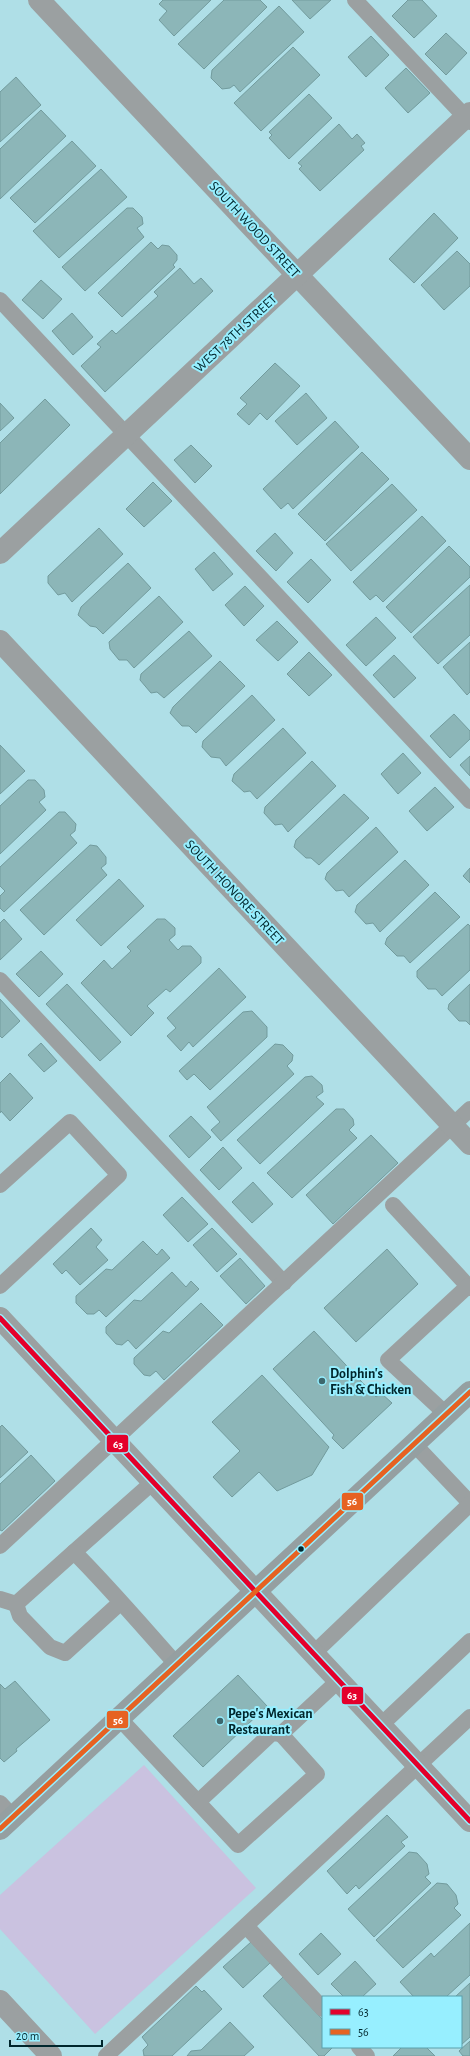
<svg xmlns="http://www.w3.org/2000/svg" width="470" height="2056" font-family="'Alegreya Sans',sans-serif">
	<style>
		.green { fill: #cac2e0 }
		.building { fill: #8cb6b8; stroke: #729b9d }
		.lines { fill: none; stroke-linecap: round; stroke-linejoin: round }
		.service { stroke: #9ba0a1; stroke-width: 16 }
		.minor { stroke: #9ba0a1; stroke-width: 22 }
		.secondary { stroke: #959fa1; stroke-width: 22 }
		.bus-1-casing { stroke: #97efff; stroke-width: 8 }
		.bus-2-casing { stroke: #97efff; stroke-width: 8 }
		.bus-1 { stroke: #e4002b; stroke-width: 5 }
		.bus-2 { stroke: #e66222; stroke-width: 5 }
		.poi-dot { fill: #3d676d; stroke: #97efff; stroke-width: 1.5 }
		.bus-dot { fill: #00262c; stroke: #97efff; stroke-width: 1.5 }
		.labels { text-anchor: middle; stroke-width: 4; stroke-linejoin: round; paint-order: stroke }
		.street-label { font-size: 14px; fill: #00262c; stroke: #97efff }
		.poi-label { font-size: 14px; font-weight: bold; fill: #00262c; stroke: #97efff; text-anchor: start }
		.line-badge { stroke: #97efff; stroke-width: 1.5 }
		.badge-label { font-size: 11px; text-anchor: middle; font-weight: bold; fill: #fff }
	</style>
	<rect width="100%" height="100%" fill="#afdfe7"/>
	<!-- green -->
	<polygon class="green" points="144,1765 256,1888 95,2034 0,1929 0,1895"/>
	<!-- building -->
	<g class="building">
		<polygon points="163,0 211,0 174,36 159,20 167,11 159,4"/>
		<polygon points="224,0 260,0 267,7 204,69 178,44"/>
		<polygon points="292,0 331,0 310,19"/>
		<polygon points="408,0 422,0 437,16 414,38 392,16"/>
		<polygon points="279,6 304,32 240,92 234,85 230,88 222,89 211,78 212,70"/>
		<polygon points="446,33 467,53 446,75 425,54"/>
		<polygon points="371,36 389,55 366,77 348,57"/>
		<polygon points="293,47 320,75 261,131 234,103"/>
		<polygon points="406,68 430,93 408,113 385,88"/>
		<polygon points="16,77 41,105 0,142 0,92"/>
		<polygon points="309,94 332,118 289,159 269,138 272,135 269,132"/>
		<polygon points="41,110 66,136 0,199 0,149"/>
		<polygon points="339,124 352,139 357,134 365,143 361,146 364,150 320,191 299,169 302,166 298,163"/>
		<polygon points="72,141 96,166 35,223 10,198"/>
		<polygon points="101,169 127,197 59,258 33,231"/>
		<polygon points="127,208 133,208 142,217 143,224 137,228 144,237 85,291 62,267"/>
		<polygon points="434,213 458,238 414,283 389,259"/>
		<polygon points="151,242 158,249 162,245 169,246 177,255 177,260 173,265 175,267 122,317 98,293"/>
		<polygon points="457,251 470,264 470,286 444,310 421,285"/>
		<polygon points="180,268 194,284 201,278 213,291 105,392 81,366 101,347 97,344 112,330 116,334 158,296 154,292"/>
		<polygon points="41,280 62,299 43,319 22,300"/>
		<polygon points="72,313 93,337 73,355 52,331"/>
		<polygon points="275,363 300,386 267,420 260,413 249,425 237,414 247,404 240,398"/>
		<polygon points="306,393 327,418 297,445 275,421"/>
		<polygon points="45,399 70,425 0,494 0,443"/>
		<polygon points="0,403 14,418 0,431"/>
		<polygon points="335,421 359,447 293,509 288,503 281,509 263,489"/>
		<polygon points="191,445 212,466 195,483 174,460"/>
		<polygon points="362,452 389,479 325,541 298,514"/>
		<polygon points="153,482 172,501 144,527 126,509"/>
		<polygon points="392,484 417,510 351,571 326,544"/>
		<polygon points="422,516 446,541 383,602 376,595 370,600 353,582"/>
		<polygon points="99,528 123,554 72,602 65,593 58,595 48,583 48,576"/>
		<polygon points="275,533 293,553 276,571 256,551"/>
		<polygon points="449,546 470,567 470,577 411,633 386,607"/>
		<polygon points="214,552 233,574 213,591 195,569"/>
		<polygon points="311,559 331,580 308,603 287,582"/>
		<polygon points="128,563 151,588 103,634 96,627 90,626 78,615 81,607"/>
		<polygon points="470,585 470,635 438,664 413,637"/>
		<polygon points="245,586 264,606 244,626 225,605"/>
		<polygon points="159,596 183,622 134,668 127,660 119,660 110,649 109,642"/>
		<polygon points="376,617 396,638 366,666 346,645"/>
		<polygon points="277,621 298,642 278,661 256,640"/>
		<polygon points="189,631 212,656 164,698 157,692 151,693 140,680 141,674"/>
		<polygon points="470,642 470,692 467,695 443,667"/>
		<polygon points="309,652 332,675 309,696 287,674"/>
		<polygon points="394,655 416,678 394,698 373,675"/>
		<polygon points="220,661 245,686 196,733 189,726 182,726 170,713 173,707"/>
		<polygon points="252,695 275,720 226,766 220,758 211,757 202,747 203,741"/>
		<polygon points="454,714 470,731 470,739 450,758 430,736"/>
		<polygon points="283,728 306,753 257,799 250,791 244,792 232,781 234,774"/>
		<polygon points="0,745 25,771 0,794"/>
		<polygon points="403,753 421,773 398,794 381,774"/>
		<polygon points="470,756 470,776 460,765"/>
		<polygon points="312,761 336,786 288,832 282,824 275,825 264,813 265,807"/>
		<polygon points="28,780 35,780 44,790 45,797 39,802 46,810 0,854 0,806"/>
		<polygon points="435,787 454,807 427,831 409,811"/>
		<polygon points="344,794 369,818 319,865 311,858 306,858 294,847 296,840"/>
		<polygon points="59,812 65,812 76,824 75,831 70,835 77,843 4,912 0,908 0,896 5,891 0,886 0,867"/>
		<polygon points="376,827 398,852 349,897 343,890 336,891 325,879 327,873"/>
		<polygon points="90,845 97,846 106,857 106,864 101,868 107,875 44,935 20,910"/>
		<polygon points="405,860 429,885 380,932 373,923 366,924 355,912 357,905"/>
		<polygon points="470,868 470,883 463,876"/>
		<polygon points="119,879 144,906 101,946 76,920"/>
		<polygon points="435,892 460,917 410,963 404,956 397,956 385,944 387,938"/>
		<polygon points="4,919 22,939 0,960 0,923"/>
		<polygon points="157,919 165,919 175,928 175,935 169,940 178,950 182,946 191,946 201,957 201,963 170,992 166,989 147,1006 154,1013 131,1036 81,983 104,960 112,969 131,951 127,947"/>
		<polygon points="468,924 470,926 470,970 442,996 436,989 428,989 417,977 417,971"/>
		<polygon points="41,951 63,974 39,997 16,974"/>
		<polygon points="219,968 246,997 193,1047 189,1042 181,1051 167,1036 176,1028 167,1018"/>
		<polygon points="67,984 121,1042 100,1061 46,1004"/>
		<polygon points="470,984 470,1025 466,1021 459,1021 448,1009 449,1004"/>
		<polygon points="0,999 20,1021 2,1038 0,1036"/>
		<polygon points="252,1011 267,1027 267,1037 210,1090 194,1074 187,1080 179,1071 243,1012"/>
		<polygon points="41,1043 57,1061 44,1072 28,1055"/>
		<polygon points="275,1044 283,1045 293,1055 292,1061 287,1066 294,1074 221,1141 211,1130 220,1122 207,1107"/>
		<polygon points="10,1073 33,1098 10,1121 1,1111 0,1113 0,1083"/>
		<polygon points="312,1076 322,1085 323,1092 316,1097 324,1104 260,1164 237,1140 305,1077"/>
		<polygon points="336,1109 344,1109 353,1119 354,1125 349,1130 357,1138 292,1198 267,1173"/>
		<polygon points="191,1116 211,1137 189,1158 169,1136"/>
		<polygon points="371,1135 398,1163 333,1224 306,1195"/>
		<polygon points="223,1147 242,1168 219,1190 200,1170"/>
		<polygon points="253,1182 273,1204 252,1223 232,1202"/>
		<polygon points="182,1197 208,1224 188,1242 163,1215"/>
		<polygon points="91,1228 102,1240 96,1247 108,1260 80,1285 66,1270 62,1274 53,1264"/>
		<polygon points="212,1228 237,1254 217,1272 193,1245"/>
		<polygon points="143,1241 157,1255 162,1249 170,1258 106,1317 99,1310 94,1314 87,1314 76,1303 76,1296 106,1269 112,1270"/>
		<polygon points="387,1249 418,1284 356,1342 324,1308"/>
		<polygon points="240,1258 265,1286 246,1304 220,1276"/>
		<polygon points="172,1272 186,1287 191,1281 199,1289 136,1349 128,1340 122,1345 116,1344 106,1333 106,1327 134,1300 141,1301"/>
		<polygon points="201,1303 223,1325 164,1380 156,1371 150,1376 144,1375 134,1364 134,1358 163,1331 169,1333"/>
		<polygon points="314,1331 376,1397 381,1393 392,1403 343,1449 332,1438 334,1435 273,1369"/>
		<polygon points="262,1375 329,1447 312,1475 277,1491 259,1472 232,1497 213,1477 240,1451 212,1422"/>
		<polygon points="2,1425 28,1452 0,1478 0,1427"/>
		<polygon points="31,1455 55,1481 2,1531 0,1530 0,1484"/>
		<polygon points="238,1675 267,1706 203,1767 173,1736"/>
		<polygon points="15,1681 50,1720 16,1749 17,1751 4,1762 0,1758 0,1684 5,1689"/>
		<polygon points="387,1815 408,1837 401,1842 405,1846 359,1889 356,1885 347,1894 327,1871"/>
		<polygon points="409,1852 417,1853 427,1864 429,1874 425,1877 431,1883 374,1937 348,1909"/>
		<polygon points="437,1883 447,1884 456,1895 458,1904 454,1908 461,1915 403,1968 376,1940"/>
		<polygon points="470,1923 470,1975 446,1997 414,1997 400,1982 431,1953 434,1957"/>
		<polygon points="321,1933 341,1954 318,1975 299,1954"/>
		<polygon points="251,1942 270,1963 243,1988 223,1967"/>
		<polygon points="355,1961 376,1984 362,1997 344,1997 331,1984"/>
		<polygon points="283,1977 323,2020 323,2047 333,2047 324,2056 319,2056 263,1996"/>
		<polygon points="470,1983 470,2037 461,2045 461,1997 455,1997"/>
		<polygon points="196,1986 202,1992 204,1990 222,2009 172,2056 144,2056 143,2050 148,2045 142,2037"/>
		<polygon points="230,2022 254,2047 244,2056 187,2056 191,2051 201,2050"/>
		<polygon points="470,2041 470,2056 463,2056 459,2051"/>
		<polygon points="402,2047 426,2047 435,2056 393,2056"/>
	</g>
	<g class="lines">
		<!-- service -->
		<g class="service">
			<polyline points="355,0 470,122"/>
			<polyline points="0,300 470,801"/>
			<polyline points="0,980 284,1283"/>
			<polyline points="0,1185 70,1122 119,1175 0,1286"/>
			<polyline points="393,1205 468,1286"/>
			<polyline points="446,1414 388,1360 468,1286 470,1288"/>
			<polyline points="414,1444 470,1503"/>
			<polyline points="0,1546 470,1109"/>
			<polyline points="74,1552 153,1482"/>
			<polyline points="0,1599 16,1604"/>
			<path d="M121,1602L65,1653L50,1647L20,1616L16,1604L74,1552C110,1588 143,1627 177,1665"/>
			<polyline points="314,1653 470,1504"/>
			<polyline points="119,1718 238,1845 317,1774 281,1734 339,1680"/>
			<polyline points="381,1725 470,1641"/>
			<polyline points="198,1802 272,1733 281,1734"/>
			<polyline points="0,1803 13,1817"/>
			<polyline points="246,1926 323,2009"/>
			<polyline points="359,2047 367,2056"/>
			<polyline points="106,2056 470,1717"/>
		</g>
		<!-- minor -->
		<g class="minor">
			<polyline points="39,0 470,459"/>
			<polyline points="0,553 470,113"/>
			<polyline points="0,641 470,1144"/>
			<polyline points="0,1318 470,1821"/>
			<polyline points="0,2001 51,2056"/>
		</g>
		<!-- secondary -->
		<polyline class="secondary" points="0,1829 470,1392"/>
		<!-- bus-1 casing -->
		<g class="bus-1-casing">
			<polyline id="bus-1" points="0,1318 470,1821"/>
		</g>
		<!-- bus-2 casing -->
		<g class="bus-2-casing">
			<polyline id="bus-2" points="0,1829 470,1392"/>
		</g>
		<!-- bus-1 -->
		<use href="#bus-1" class="bus-1"/>
		<!-- bus-2 -->
		<use href="#bus-2" class="bus-2"/>
	</g>
	<!-- markers -->
	<g class="poi-dot">
		<circle cx="322" cy="1381" r="4"/>
		<circle cx="220" cy="1721" r="4"/>
	</g>
	<circle class="bus-dot" cx="301" cy="1549" r="3.5"/>
	<g class="labels">
		<!-- street labels -->
		<g class="street-label">
			<text transform="translate(255 229) rotate(47)" y="5">SOUTH WOOD STREET</text>
			<text transform="translate(235 333) rotate(-43)" y="5">WEST 78TH STREET</text>
			<text transform="translate(235 892) rotate(47)" y="5">SOUTH HONORE STREET</text>
		</g>
		<!-- poi labels -->
		<g class="poi-label">
			<text x="330" y="1378">Dolphin's<tspan x="330" dy="16">Fish &amp; Chicken</tspan></text>
			<text x="228" y="1718">Pepe's Mexican<tspan x="228" dy="16">Restaurant</tspan></text>
		</g>
	</g>
	<g class="line-badge">
		<rect x="106" y="1434" width="23" height="19" rx="4" fill="#e4002b"/>
		<rect x="341" y="1492" width="23" height="19" rx="4" fill="#e66222"/>
		<rect x="341" y="1686" width="23" height="19" rx="4" fill="#e4002b"/>
		<rect x="106" y="1710" width="23" height="19" rx="4" fill="#e66222"/>
	</g>
	<g class="badge-label">
		<text x="118" y="1448">63</text>
		<text x="352" y="1505">56</text>
		<text x="352" y="1699">63</text>
		<text x="118" y="1724">56</text>
	</g>
	<!-- legend -->
	<rect x="322" y="1996" width="140" height="52" fill="#97efff" stroke="#5b9fab"/>
	<rect x="330" y="2009" width="20" height="6" fill="#e4002b" stroke="#5b9fab"/>
	<text x="358" y="2016" font-size="12" fill="#00262c">63</text>
	<rect x="330" y="2029" width="20" height="6" fill="#e66222" stroke="#5b9fab"/>
	<text x="358" y="2036" font-size="12" fill="#00262c">56</text>
	<!-- scale -->
	<path d="M10 2040v6h92v-6" fill="none" stroke="#00262c" stroke-width="2"/>
	<text x="16" y="2040" font-size="12" fill="#00262c" stroke="#97efff" stroke-width="3" paint-order="stroke">20 m</text>
</svg>
